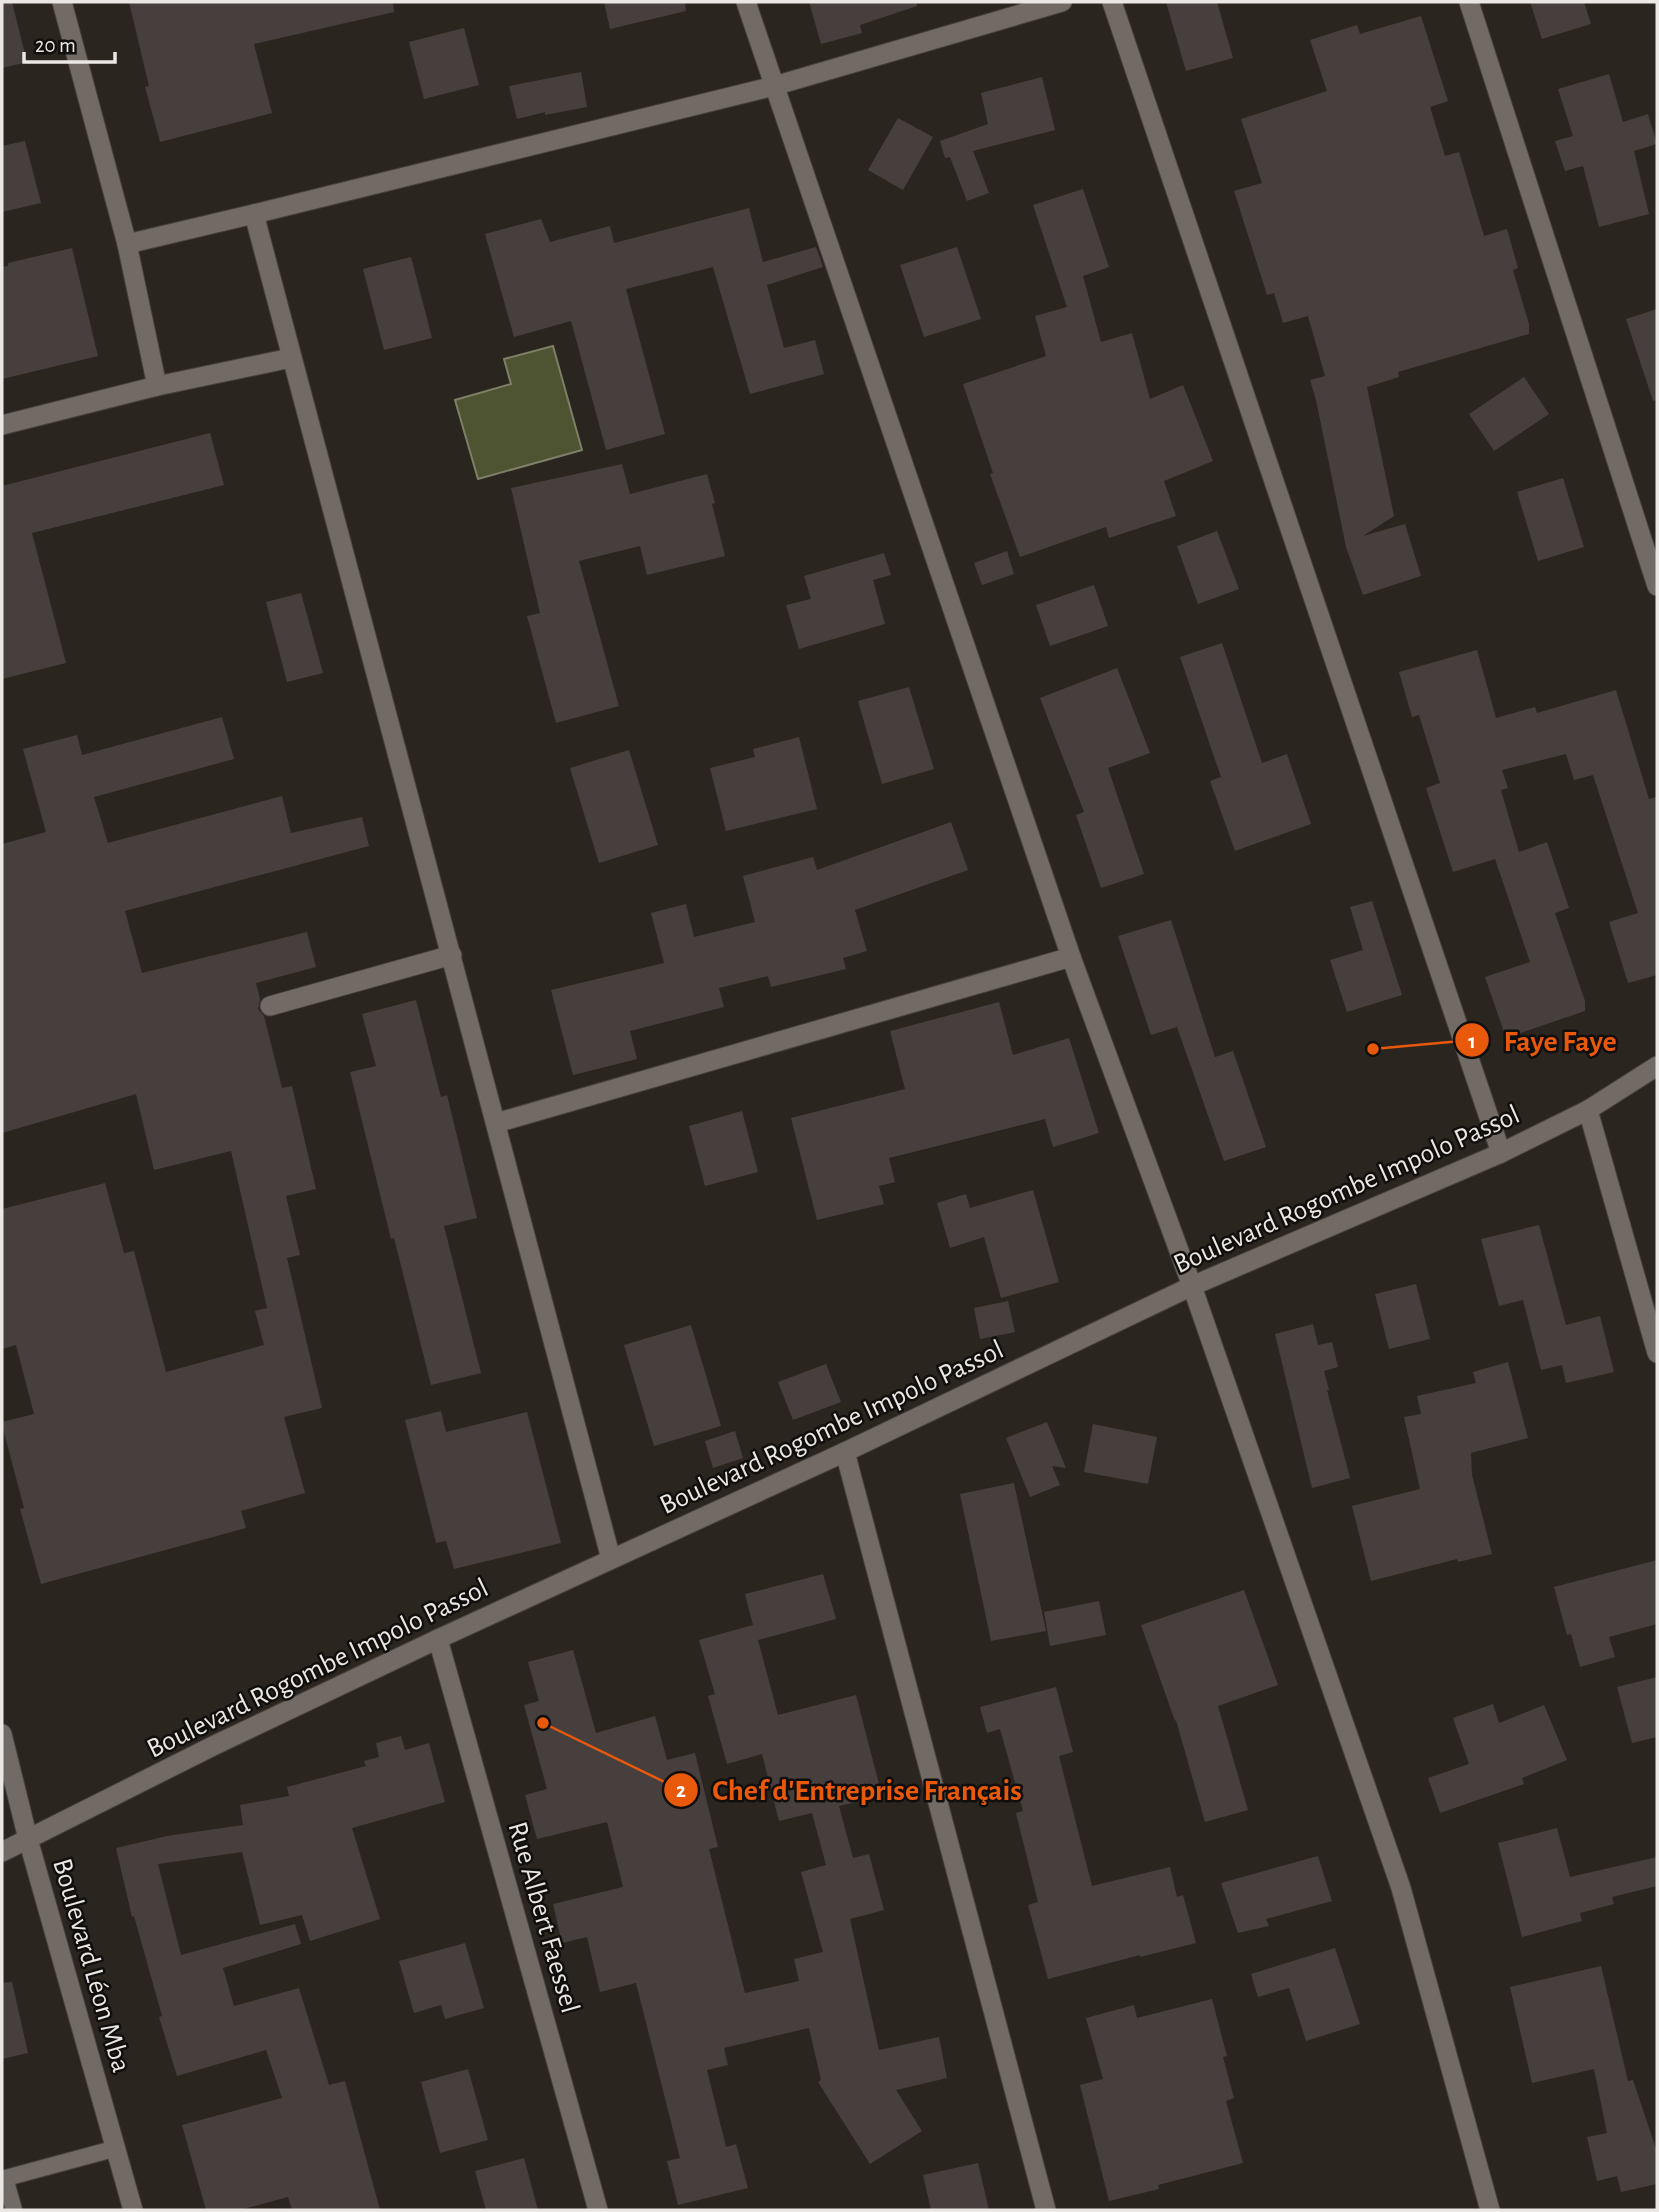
<svg xmlns="http://www.w3.org/2000/svg" width="1659" height="2212" font-family="'Alegreya Sans',sans-serif">
	<style>
		.water { fill: #4e5332; stroke: #7d7f67; stroke-width: 2 }
		.building { fill: #473f3d }
		.lines { fill: none; stroke-linecap: round; stroke-linejoin: round }
		.service-casing { stroke: #47423e; stroke-width: 18 }
		.minor-casing { stroke: #47423e; stroke-width: 21 }
		.tertiary-casing { stroke: #47423e; stroke-width: 21 }
		.service { stroke: #716a65; stroke-width: 16 }
		.minor { stroke: #716a65; stroke-width: 19 }
		.tertiary { stroke: #716a65; stroke-width: 19 }
		.labels { text-anchor: middle; stroke-width: 5; stroke-linejoin: round; paint-order: stroke }
		.street-label { font-size: 28px; fill: #ebe7e4; stroke: #110f0d }
		.leader { fill: none; stroke: #e8590c; stroke-width: 2.5 }
		.callout-dot { fill: #e8590c; stroke: #110f0d; stroke-width: 2.5 }
		.mark-label { font-size: 21px; text-anchor: middle; font-weight: bold; fill: #fff }
		.callout-label { font-size: 30px; text-anchor: middle; font-weight: bold; fill: #e8590c; stroke: #110f0d; stroke-width: 5; stroke-linejoin: round; paint-order: stroke }
	</style>
	<rect width="100%" height="100%" fill="#2b2520"/>
	<!-- water -->
	<polygon class="water" points="553,346 582,450 478,479 455,400 511,384 504,359"/>
	<!-- building -->
	<g class="building">
		<polygon points="2,2 12,2 27,62 2,68"/>
		<polygon points="129,2 393,2 394,12 254,44 272,113 160,142 145,87 149,86"/>
		<polygon points="604,2 685,2 686,11 610,29"/>
		<polygon points="809,2 917,2 917,6 860,25 862,33 821,44"/>
		<polygon points="1166,2 1217,2 1233,58 1186,71"/>
		<polygon points="1530,2 1584,2 1591,24 1542,39"/>
		<polygon points="1421,16 1448,101 1430,107 1445,156 1459,152 1484,236 1507,229 1518,268 1513,270 1529,324 1529,334 1398,372 1399,377 1367,387 1394,516 1363,536 1405,524 1421,576 1363,595 1346,547 1316,400 1310,380 1325,376 1308,316 1283,323 1274,293 1267,295 1234,191 1262,183 1241,119 1327,91 1310,40 1357,25 1360,34"/>
		<polygon points="464,28 479,85 424,99 409,42"/>
		<polygon points="581,72 587,107 545,115 545,112 517,119 509,86"/>
		<polygon points="1609,74 1623,122 1648,114 1657,144 1634,151 1649,214 1599,227 1583,166 1565,171 1555,141 1573,136 1558,89"/>
		<polygon points="1042,77 1055,130 973,151 989,193 967,201 950,157 945,158 940,141 988,124 981,93"/>
		<polygon points="898,118 933,137 903,190 868,170"/>
		<polygon points="25,141 41,203 2,212 2,146"/>
		<polygon points="1083,189 1109,267 1083,276 1101,342 1132,333 1150,399 1183,385 1213,461 1164,481 1176,516 1109,538 1106,527 1020,557 990,474 993,473 963,384 1046,356 1035,316 1067,307 1033,205"/>
		<polygon points="749,208 763,262 816,247 823,267 767,285 784,348 815,340 824,374 750,394 713,267 626,289 665,434 606,450 571,321 514,337 485,234 541,219 550,242 610,226 614,243"/>
		<polygon points="957,247 981,319 924,337 900,265"/>
		<polygon points="72,248 98,356 2,379 2,267 8,266 8,263"/>
		<polygon points="411,257 432,338 384,350 363,269"/>
		<polygon points="1657,309 1657,400 1653,401 1626,319"/>
		<polygon points="1524,377 1549,414 1494,451 1469,414"/>
		<polygon points="210,433 224,485 32,533 66,663 2,679 2,486"/>
		<polygon points="622,464 630,494 707,474 715,503 712,504 725,556 647,575 640,546 579,561 619,706 556,723 527,616 540,613 511,488"/>
		<polygon points="1563,478 1584,547 1538,561 1517,492"/>
		<polygon points="1217,531 1239,589 1198,604 1177,546"/>
		<polygon points="1007,551 1014,574 982,585 974,563"/>
		<polygon points="884,553 891,575 873,580 885,624 799,649 786,605 811,599 804,576"/>
		<polygon points="1094,585 1108,626 1050,646 1036,605"/>
		<polygon points="301,593 323,673 287,682 266,602"/>
		<polygon points="1222,643 1262,763 1287,754 1311,824 1235,851 1210,781 1221,777 1180,657"/>
		<polygon points="1477,650 1496,718 1535,707 1537,713 1616,690 1649,799 1657,797 1657,975 1628,983 1609,922 1638,913 1593,775 1574,780 1566,754 1502,770 1508,788 1501,790 1519,852 1547,842 1569,908 1555,913 1585,1001 1585,1011 1506,1038 1485,977 1530,962 1495,859 1453,872 1426,788 1440,783 1419,715 1412,717 1399,672"/>
		<polygon points="1117,668 1150,753 1108,768 1144,874 1101,888 1076,815 1084,812 1040,698"/>
		<polygon points="909,687 934,769 882,784 858,701"/>
		<polygon points="222,717 234,759 94,797 108,843 282,796 291,833 362,817 369,846 125,911 142,973 307,932 316,967 256,983 260,999 258,1009 264,1016 282,1088 292,1086 316,1189 286,1196 300,1255 287,1258 322,1408 284,1417 305,1493 241,1511 246,1528 41,1584 20,1509 24,1508 2,1425 2,1422 34,1414 16,1345 2,1349 2,1209 105,1183 124,1253 134,1251 166,1372 264,1345 255,1311 267,1308 231,1151 154,1170 136,1094 2,1133 2,844 46,832 23,749 77,735 82,755"/>
		<polygon points="799,737 817,809 726,831 710,768 755,757 753,749"/>
		<polygon points="629,750 658,845 599,863 570,768"/>
		<polygon points="951,822 968,870 855,910 867,951 843,958 846,969 771,987 768,976 719,988 724,1007 630,1031 637,1059 573,1075 551,990 664,963 651,913 686,904 694,937 755,922 743,876 813,857 817,870"/>
		<polygon points="1372,901 1402,995 1347,1012 1330,960 1363,950 1350,907"/>
		<polygon points="1171,920 1215,1057 1233,1051 1266,1147 1224,1161 1177,1027 1151,1035 1118,936"/>
		<polygon points="416,1000 441,1097 447,1095 477,1218 444,1226 481,1373 431,1385 394,1238 391,1239 350,1072 376,1066 362,1014"/>
		<polygon points="999,1002 1013,1055 1069,1038 1099,1133 1053,1147 1045,1119 889,1158 895,1182 879,1186 884,1204 817,1220 791,1118 905,1089 890,1031"/>
		<polygon points="742,1111 758,1172 705,1186 689,1126"/>
		<polygon points="1033,1190 1059,1282 1001,1298 984,1237 950,1248 937,1203 966,1194 970,1208"/>
		<polygon points="1539,1225 1566,1325 1600,1316 1614,1372 1566,1383 1562,1365 1541,1370 1523,1300 1499,1306 1481,1239"/>
		<polygon points="1416,1284 1430,1339 1389,1349 1375,1294"/>
		<polygon points="1008,1301 1015,1332 980,1339 974,1308"/>
		<polygon points="1313,1324 1318,1345 1332,1342 1338,1367 1324,1371 1329,1390 1327,1390 1350,1478 1312,1488 1275,1334"/>
		<polygon points="691,1325 721,1426 654,1446 624,1345"/>
		<polygon points="1508,1362 1528,1438 1471,1453 1472,1475 1492,1554 1458,1562 1457,1559 1371,1581 1352,1506 1420,1489 1404,1417 1421,1414 1417,1396 1476,1383 1473,1372"/>
		<polygon points="826,1364 841,1402 793,1420 778,1382"/>
		<polygon points="441,1411 446,1432 527,1412 561,1543 454,1569 446,1541 436,1543 405,1420"/>
		<polygon points="1047,1422 1066,1468 1052,1466 1060,1485 1030,1497 1006,1438"/>
		<polygon points="1093,1424 1157,1437 1148,1484 1084,1472"/>
		<polygon points="735,1431 743,1458 713,1468 705,1441"/>
		<polygon points="1014,1483 1046,1631 991,1641 960,1494"/>
		<polygon points="1657,1560 1657,1624 1609,1637 1615,1657 1580,1667 1571,1634 1567,1635 1554,1587"/>
		<polygon points="823,1574 836,1619 758,1640 778,1715 856,1695 882,1796 839,1806 853,1858 869,1854 884,1910 850,1919 879,2050 939,2037 947,2078 896,2090 922,2131 870,2164 818,2082 821,2080 809,2028 724,2048 728,2065 707,2070 726,2147 736,2144 748,2188 678,2205 667,2161 680,2158 636,1983 600,1992 587,1937 562,1943 553,1904 623,1887 607,1822 537,1839 525,1795 547,1789 524,1705 539,1701 528,1662 573,1650 596,1733 655,1716 667,1760 695,1753 718,1847 709,1849 745,1993 799,1981 794,1959 823,1952 801,1872 826,1865 812,1813 779,1821 762,1754 727,1764 708,1696 715,1694 699,1640 753,1625 745,1594"/>
		<polygon points="1244,1590 1278,1685 1218,1706 1248,1810 1205,1822 1176,1720 1175,1721 1141,1625"/>
		<polygon points="1099,1601 1106,1635 1050,1646 1044,1612"/>
		<polygon points="1657,1677 1657,1737 1632,1743 1617,1687"/>
		<polygon points="1056,1687 1073,1752 1059,1756 1092,1886 1170,1867 1177,1897 1183,1895 1196,1943 1140,1957 1140,1955 1048,1979 1028,1905 1038,1902 1016,1813 1023,1811 1000,1729 987,1733 980,1707"/>
		<polygon points="1493,1704 1499,1723 1544,1705 1567,1760 1522,1778 1524,1784 1440,1813 1428,1778 1469,1764 1453,1718"/>
		<polygon points="401,1736 405,1750 429,1743 445,1802 352,1828 380,1919 310,1941 302,1915 260,1925 242,1852 158,1864 181,1955 295,1924 301,1944 223,1968 234,2006 299,1988 329,2085 345,2081 380,2210 292,2210 288,2197 240,2210 206,2210 182,2125 282,2098 266,2050 177,2076 159,2017 162,2016 134,1916 132,1917 116,1848 167,1836 243,1825 240,1805 289,1796 287,1787 366,1766 364,1761 379,1757 376,1743"/>
		<polygon points="1557,1828 1570,1877 1657,1857 1657,1886 1612,1897 1614,1904 1580,1913 1582,1921 1522,1937 1498,1843"/>
		<polygon points="1318,1856 1332,1901 1266,1919 1269,1926 1238,1933 1221,1883"/>
		<polygon points="465,1943 484,2008 445,2019 441,2005 414,2013 399,1961"/>
		<polygon points="1335,1948 1360,2024 1306,2041 1289,1988 1258,1997 1251,1974"/>
		<polygon points="1601,1966 1628,2081 1633,2080 1657,2152 1657,2184 1621,2192 1617,2176 1597,2181 1587,2137 1607,2133 1594,2069 1532,2083 1510,1987"/>
		<polygon points="12,1982 28,2053 2,2059 2,1983"/>
		<polygon points="1212,1999 1227,2056 1223,2057 1234,2098 1226,2101 1243,2163 1158,2185 1159,2189 1109,2201 1080,2085 1103,2079 1086,2018 1134,2005 1137,2018"/>
		<polygon points="468,2069 488,2140 440,2153 421,2082"/>
		<polygon points="524,2158 538,2210 486,2210 475,2171"/>
		<polygon points="978,2163 989,2210 931,2210 923,2175"/>
	</g>
	<g class="lines">
		<!-- service casing -->
		<g class="service-casing">
			<g id="service">
				<polyline points="5,2178 14,2210"/>
				<polyline points="2,2179 117,2148"/>
			</g>
		</g>
		<!-- minor casing -->
		<g class="minor-casing">
			<g id="minor">
				<polyline points="62,2 127,244 157,386"/>
				<polyline points="746,2 1071,957 1192,1286 1401,1888 1490,2210"/>
				<polyline points="1112,2 1501,1153"/>
				<polyline points="1469,2 1657,586"/>
				<polyline points="254,214 611,1559"/>
				<polyline points="127,244 254,214 774,86 1062,2"/>
				<polyline points="2,425 157,386 291,358"/>
				<polyline points="270,1006 452,955"/>
				<polyline points="1588,1110 1657,1353"/>
				<polyline points="496,1123 1071,957"/>
				<polyline points="845,1452 1046,2210"/>
				<polyline points="438,1639 598,2210"/>
			</g>
		</g>
		<!-- tertiary casing -->
		<g class="tertiary-casing">
			<g id="tertiary">
				<polyline points="2,1734 28,1839 133,2210"/>
				<polyline points="2,1852 215,1745 438,1639 845,1452 1192,1286 1501,1153 1588,1110 1657,1066"/>
			</g>
		</g>
		<!-- service -->
		<use href="#service" class="service"/>
		<!-- minor -->
		<use href="#minor" class="minor"/>
		<!-- tertiary -->
		<use href="#tertiary" class="tertiary"/>
	</g>
	<g class="labels">
		<!-- street labels -->
		<g class="street-label">
			<text transform="translate(1346 1188) rotate(-24)" y="10">Boulevard Rogombe Impolo Passol</text>
			<text transform="translate(831 1426) rotate(-25)" y="10">Boulevard Rogombe Impolo Passol</text>
			<text transform="translate(317 1667) rotate(-26)" y="10">Boulevard Rogombe Impolo Passol</text>
			<text transform="translate(545 1917) rotate(74)" y="10">Rue Albert Faessel</text>
			<text transform="translate(93 1965) rotate(74)" y="10">Boulevard Léon Mba</text>
		</g>
	</g>
	<!-- callouts -->
	<path class="leader" d="M1373 1049L1472 1040M543 1723L681 1790"/>
	<g class="callout-dot">
		<circle cx="1373" cy="1049" r="7"/>
		<circle cx="543" cy="1723" r="7"/>
		<circle cx="1472" cy="1040" r="18"/>
		<circle cx="681" cy="1790" r="18"/>
	</g>
	<g class="mark-label">
		<text x="1472" y="1048">1</text>
		<text x="681" y="1797">2</text>
	</g>
	<g class="callout-label">
		<text x="1560" y="1051">Faye Faye</text>
		<text x="867" y="1800">Chef d'Entreprise Français</text>
	</g>
	<!-- border -->
	<rect width="1659" height="2212" fill="none" stroke="#ebe7e4" stroke-width="7"/>
	<!-- scale -->
	<path d="M24 52v10h91v-10" fill="none" stroke="#ebe7e4" stroke-width="3.5"/>
	<text x="35" y="52" font-size="21" fill="#ebe7e4" stroke="#110f0d" stroke-width="5" paint-order="stroke">20 m</text>
</svg>
